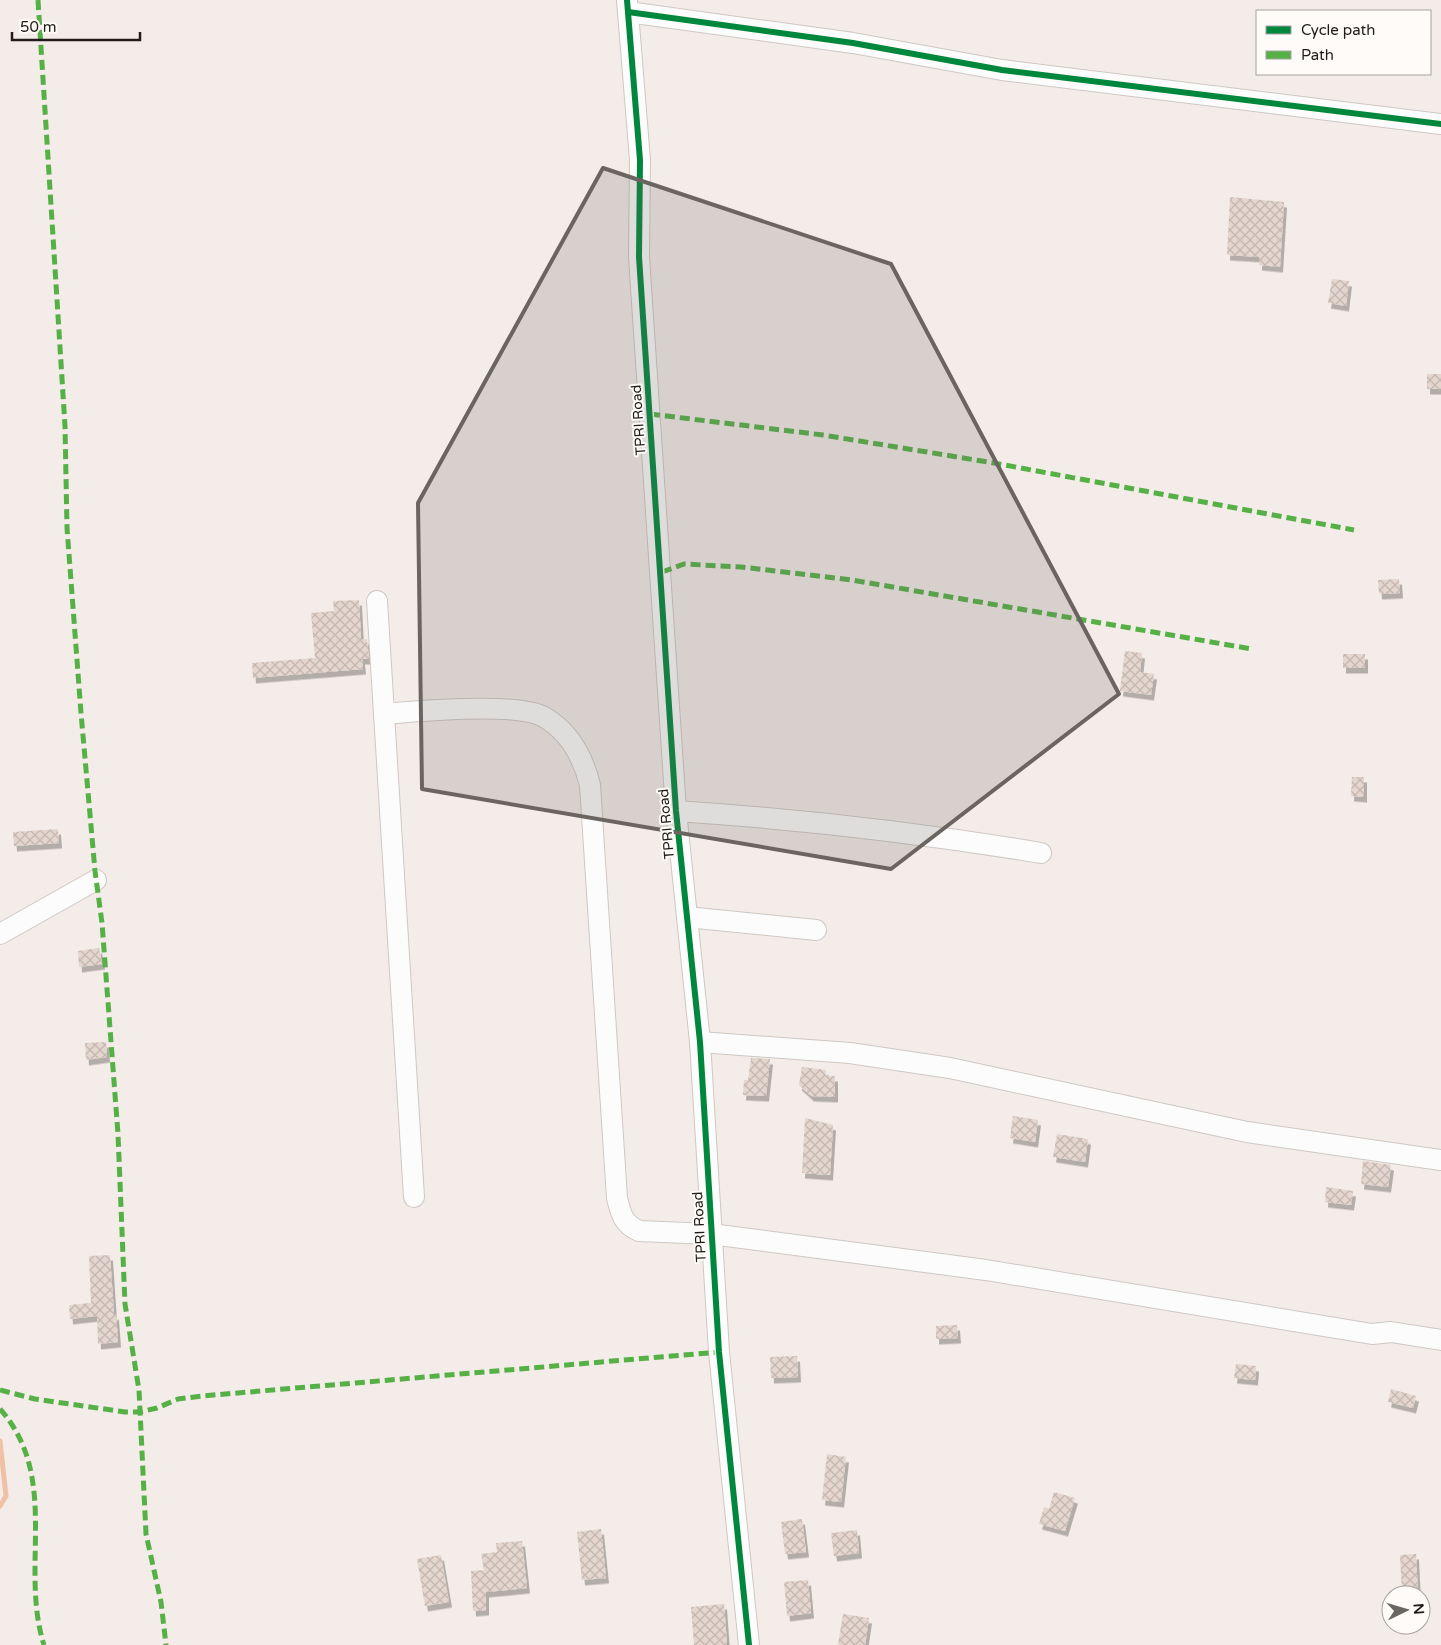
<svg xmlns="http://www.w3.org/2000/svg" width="1441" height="1645" font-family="'Varela Round',sans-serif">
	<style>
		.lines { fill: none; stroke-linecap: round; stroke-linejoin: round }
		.stream { stroke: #f0c1a5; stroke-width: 5 }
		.building { fill: url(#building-cross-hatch); filter: url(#shadow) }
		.minor-casing { stroke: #cec8c4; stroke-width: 22 }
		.minor { stroke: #fdfcfc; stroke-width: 20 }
		.quiet { stroke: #55b145; stroke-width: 5; stroke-dasharray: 10 5; stroke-linecap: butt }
		.cycleway-casing { stroke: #fefbf9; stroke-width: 9 }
		.cycleway { stroke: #00873e; stroke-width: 6 }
		.marked { fill: #6b6561; fill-opacity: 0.2; stroke: #6b6561; stroke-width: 4; stroke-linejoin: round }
		.labels { text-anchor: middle; stroke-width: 4; stroke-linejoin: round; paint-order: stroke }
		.street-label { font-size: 14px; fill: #211c19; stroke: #fefbf9 }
	</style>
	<defs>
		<pattern id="building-cross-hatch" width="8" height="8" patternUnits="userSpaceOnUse" patternTransform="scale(1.25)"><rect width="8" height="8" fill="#e4d6ce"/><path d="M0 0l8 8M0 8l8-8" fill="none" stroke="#c3b7b0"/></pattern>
		<filter id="shadow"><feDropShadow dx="3" dy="5.5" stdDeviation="0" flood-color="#0004"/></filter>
	</defs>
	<rect width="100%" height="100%" fill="#f4ece8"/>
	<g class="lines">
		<!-- stream -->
		<polyline class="stream" points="0,1441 6,1496 0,1506"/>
	</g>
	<!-- building -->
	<g class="building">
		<polygon points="1230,197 1284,202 1280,267 1259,265 1259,257 1227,255"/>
		<polygon points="1332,279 1349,281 1346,306 1328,303"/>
		<rect x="1427" y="374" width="14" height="15"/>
		<polygon points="1399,579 1400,593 1379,594 1378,580"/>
		<polygon points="359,600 361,640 367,639 369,659 362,659 363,669 253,678 252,663 315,658 311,613 334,611 333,601"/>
		<polygon points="1125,651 1142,653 1140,672 1154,674 1151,695 1120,691"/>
		<rect x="1343" y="654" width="22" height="14"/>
		<polygon points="1352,777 1364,777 1364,797 1351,796"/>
		<polygon points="58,829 59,843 14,846 13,832"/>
		<polygon points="99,948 102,964 79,967 78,951"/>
		<polygon points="106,1042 107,1057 86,1060 85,1043"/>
		<polygon points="751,1058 770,1059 766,1096 743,1095 744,1080 748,1080"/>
		<polygon points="802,1067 826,1070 825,1076 835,1076 835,1097 811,1096 799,1085"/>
		<polygon points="1013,1116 1038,1120 1035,1142 1010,1138"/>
		<polygon points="805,1118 833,1125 830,1175 802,1173"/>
		<polygon points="1057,1134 1088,1139 1085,1162 1053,1157"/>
		<polygon points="1363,1161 1391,1165 1388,1187 1361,1184"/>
		<polygon points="1326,1187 1353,1191 1351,1205 1325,1202"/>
		<polygon points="110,1255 114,1315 116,1314 118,1342 98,1344 97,1316 70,1319 69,1305 91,1303 89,1256"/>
		<polygon points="957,1325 958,1338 936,1339 936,1326"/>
		<polygon points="797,1356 798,1377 771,1378 770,1357"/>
		<polygon points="1236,1364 1256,1366 1255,1380 1234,1378"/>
		<polygon points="1391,1389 1416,1396 1413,1408 1388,1402"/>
		<polygon points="827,1454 846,1457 841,1502 822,1500"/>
		<polygon points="1054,1492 1075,1498 1065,1531 1039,1524 1044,1507 1049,1509"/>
		<polygon points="802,1519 806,1552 785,1554 781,1522"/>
		<polygon points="601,1529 606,1578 582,1580 577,1532"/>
		<polygon points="857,1530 859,1553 834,1556 831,1533"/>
		<polygon points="522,1541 527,1588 486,1592 486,1610 473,1611 471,1571 484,1570 481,1554 497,1552 496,1543"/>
		<polygon points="1416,1554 1418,1595 1402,1595 1400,1555"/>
		<polygon points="441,1555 449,1602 425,1606 417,1559"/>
		<polygon points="808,1580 811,1613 787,1616 784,1582"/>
		<polygon points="724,1604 727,1645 694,1645 691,1607"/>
		<polygon points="843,1614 869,1618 865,1645 838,1645"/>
	</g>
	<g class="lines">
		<!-- minor casing -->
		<g class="minor-casing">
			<g id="minor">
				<polyline points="627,0 640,160 639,257 676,811 700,1042 719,1352 749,1645"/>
				<polyline points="628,12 853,43 1002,70 1441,124"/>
				<polyline points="377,601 414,1197"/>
				<path d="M384,714C417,711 518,702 544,717C570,732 583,757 590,785L617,1198C621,1214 623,1224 639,1231L711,1234L986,1270L1372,1334L1391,1332L1441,1340"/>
				<path d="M676,811C798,819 921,833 1041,853"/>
				<polyline points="687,917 816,930"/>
				<polyline points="0,934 96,880"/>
				<polyline points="700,1042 850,1053 950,1068 1247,1132 1441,1160"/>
			</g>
		</g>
		<!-- minor -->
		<use href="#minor" class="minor"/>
		<!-- quiet -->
		<g class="quiet">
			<polyline points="38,0 65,426 67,528 81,713 95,871 102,923 118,1134 125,1304 139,1390 146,1534 161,1602 166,1645"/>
			<polyline points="650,414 823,435 994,463 1354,530"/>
			<polyline points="662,572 684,564 741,567 852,580 1252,649"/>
			<polyline points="0,1390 35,1399 125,1412 140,1412 157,1408 178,1399 202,1396 719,1352"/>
			<path d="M0,1409C61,1478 19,1567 44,1645"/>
		</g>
		<!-- cycleway casing -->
		<g class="cycleway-casing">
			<g id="cycleway">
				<polyline points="627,0 640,160 639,257 676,811 700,1042 719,1352 749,1645"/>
				<polyline points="628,12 853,43 1002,70 1441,124"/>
			</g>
		</g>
		<!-- cycleway -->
		<use href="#cycleway" class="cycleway"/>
	</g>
	<!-- marked area -->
	<path class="marked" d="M603,168L891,264L1119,694L891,869L422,789L418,503Z"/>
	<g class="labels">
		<!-- street labels -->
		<g class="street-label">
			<text transform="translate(638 420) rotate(-94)" y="5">TPRI Road</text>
			<text transform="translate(666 824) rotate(-95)" y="5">TPRI Road</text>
			<text transform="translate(699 1227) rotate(-93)" y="5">TPRI Road</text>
		</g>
	</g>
	<!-- legend -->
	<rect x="1256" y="10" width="175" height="65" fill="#fefbf9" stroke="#a6a29f"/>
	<rect x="1266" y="26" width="25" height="8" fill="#00873e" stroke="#a6a29f"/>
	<text x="1301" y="35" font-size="15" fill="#211c19">Cycle path</text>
	<rect x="1266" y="51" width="25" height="8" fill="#55b145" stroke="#a6a29f"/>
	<text x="1301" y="60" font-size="15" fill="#211c19">Path</text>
	<!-- north arrow -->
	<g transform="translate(1406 1610) rotate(85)"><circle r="24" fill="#fefbf9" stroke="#a6a29f"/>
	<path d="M0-4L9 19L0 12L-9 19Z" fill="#6b6561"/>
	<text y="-8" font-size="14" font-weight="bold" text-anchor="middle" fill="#211c19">N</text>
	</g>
	<!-- scale -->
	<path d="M12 32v8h128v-8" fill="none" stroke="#211c19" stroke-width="2.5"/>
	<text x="20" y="32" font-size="15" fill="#211c19" stroke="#fefbf9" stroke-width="4" paint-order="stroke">50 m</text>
</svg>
